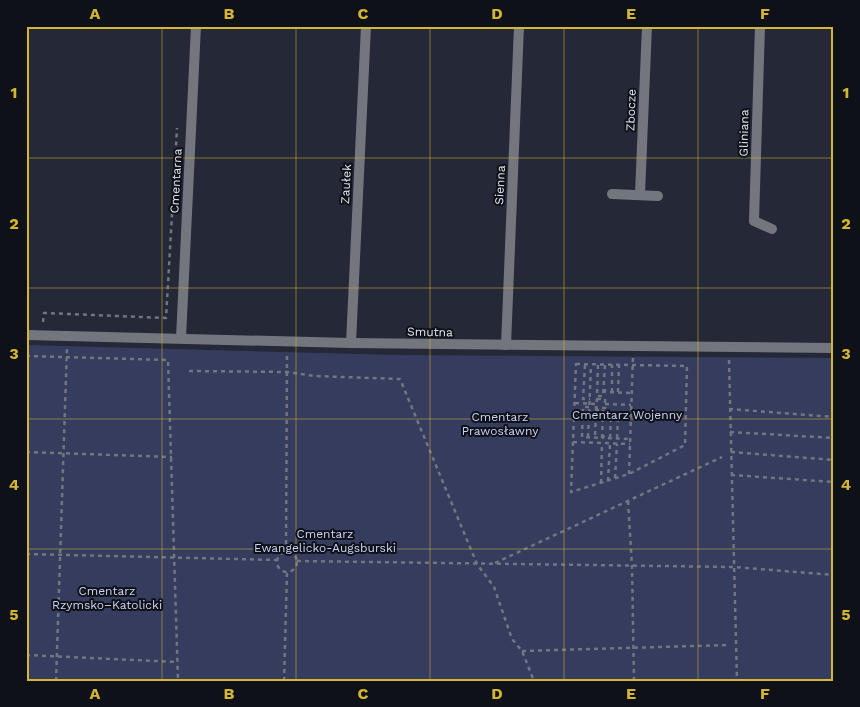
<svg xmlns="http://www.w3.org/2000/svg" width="860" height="707" font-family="'Work Sans',sans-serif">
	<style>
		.green { fill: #353c5d }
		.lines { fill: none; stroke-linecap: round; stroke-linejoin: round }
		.path { stroke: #727582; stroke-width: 2.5; stroke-dasharray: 4 4; stroke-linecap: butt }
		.minor { stroke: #74767e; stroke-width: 10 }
		.grid { fill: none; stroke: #d5b534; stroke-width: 1; stroke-opacity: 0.55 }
		.labels { text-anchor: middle; stroke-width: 4; stroke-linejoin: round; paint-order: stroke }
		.street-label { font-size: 12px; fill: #e4e6f0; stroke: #0f1118 }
		.park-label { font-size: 12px; fill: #ccd4f7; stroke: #0f1118 }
		.neatline { fill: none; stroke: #d5b534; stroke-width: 2 }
		.grid-label { font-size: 16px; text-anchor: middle; font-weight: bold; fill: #d5b534 }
	</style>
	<rect width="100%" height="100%" fill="#242837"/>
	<!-- green -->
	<polygon class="green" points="26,345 397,355 834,358 834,681 26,681"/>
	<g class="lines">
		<!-- path -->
		<g class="path">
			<polyline points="43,322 44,313 166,318 177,128"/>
			<polyline points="26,356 168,360 178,681"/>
			<polyline points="729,360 737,681"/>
			<polygon points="576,364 687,366 685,445 629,474 571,492"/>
			<polyline points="585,365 583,399 590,399"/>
			<polyline points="598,365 597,396 603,396 605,365"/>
			<polyline points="189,371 287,372 314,376 400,379 477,564 494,587 512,639 522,651 534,681"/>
			<polyline points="605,389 605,392 631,393"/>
			<polyline points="612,392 612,365"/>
			<polyline points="618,392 619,365"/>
			<polygon points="597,399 605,399 605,408 596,408"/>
			<polyline points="575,403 597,404"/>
			<polyline points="605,404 631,405"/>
			<polyline points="589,407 583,407 582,437 602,438 603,410 596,410 595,437"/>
			<polyline points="729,409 834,417"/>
			<polyline points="604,417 604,415 631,416"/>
			<polyline points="730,432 834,438"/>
			<polyline points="604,435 603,438 630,439"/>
			<polyline points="588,437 591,365"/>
			<polyline points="610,438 611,415"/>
			<polyline points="617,438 618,415"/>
			<polyline points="573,442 630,444"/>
			<polyline points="26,452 172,457"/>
			<polyline points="731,452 834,460"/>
			<polyline points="629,474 633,357"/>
			<polyline points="731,475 834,482"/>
			<polyline points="615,478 617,444"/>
			<polyline points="608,481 610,443"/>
			<polyline points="601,483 602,443"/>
			<polyline points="628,501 632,566 634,681"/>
			<circle cx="287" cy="562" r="10"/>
			<polyline points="286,552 287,353"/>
			<polyline points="26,554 277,560"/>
			<polyline points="297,561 734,567 834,575"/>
			<polyline points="495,563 722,457"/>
			<polyline points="522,651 728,645"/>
			<polyline points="26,655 177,662"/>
			<polyline points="56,681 67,347"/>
			<polyline points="284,681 287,572"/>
		</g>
		<!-- minor -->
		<g class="minor">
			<polyline points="760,26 754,221 772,229"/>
			<polyline points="612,194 658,196"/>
			<polyline points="640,194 647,26"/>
			<polyline points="26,335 351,343 834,348"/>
			<polyline points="181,338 196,26"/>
			<polyline points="351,343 366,26"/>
			<polyline points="506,345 519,26"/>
		</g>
	</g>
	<!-- grid -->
	<path class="grid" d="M162,26V681M296,26V681M430,26V681M564,26V681M698,26V681M26,158H834M26,288H834M26,419H834M26,549H834"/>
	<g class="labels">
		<!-- street labels -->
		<g class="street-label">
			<text transform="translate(631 110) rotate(-88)" y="4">Zbocze</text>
			<text transform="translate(744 133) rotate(-89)" y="4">Gliniana</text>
			<text transform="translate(176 181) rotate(-87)" y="4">Cmentarna</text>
			<text transform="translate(346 184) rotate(-87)" y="4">Zaułek</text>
			<text transform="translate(500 185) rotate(-87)" y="4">Sienna</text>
			<text transform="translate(430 332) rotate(1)" y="4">Smutna</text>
		</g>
		<!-- park labels -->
		<g class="park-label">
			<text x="627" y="419">Cmentarz Wojenny</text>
			<text x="500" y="421">Cmentarz<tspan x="500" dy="14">Prawosławny</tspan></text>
			<text x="325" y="538">Cmentarz<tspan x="325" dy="14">Ewangelicko-Augsburski</tspan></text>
			<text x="107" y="595">Cmentarz<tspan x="107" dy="14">Rzymsko–Katolicki</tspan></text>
		</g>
	</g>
	<!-- border -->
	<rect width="860" height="707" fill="none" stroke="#0f1118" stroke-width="55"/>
	<rect x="28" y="28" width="804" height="652" class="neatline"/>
	<g class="grid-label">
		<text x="95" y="19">A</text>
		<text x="229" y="19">B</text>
		<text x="363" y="19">C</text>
		<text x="497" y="19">D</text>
		<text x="631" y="19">E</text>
		<text x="765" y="19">F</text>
		<text x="14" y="98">1</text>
		<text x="846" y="98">1</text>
		<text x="14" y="229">2</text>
		<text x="846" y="229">2</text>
		<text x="14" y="359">3</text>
		<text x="846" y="359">3</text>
		<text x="14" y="490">4</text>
		<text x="846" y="490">4</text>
		<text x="14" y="620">5</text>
		<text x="846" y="620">5</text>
		<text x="95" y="699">A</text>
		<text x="229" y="699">B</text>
		<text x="363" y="699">C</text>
		<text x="497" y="699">D</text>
		<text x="631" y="699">E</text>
		<text x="765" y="699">F</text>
	</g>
</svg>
